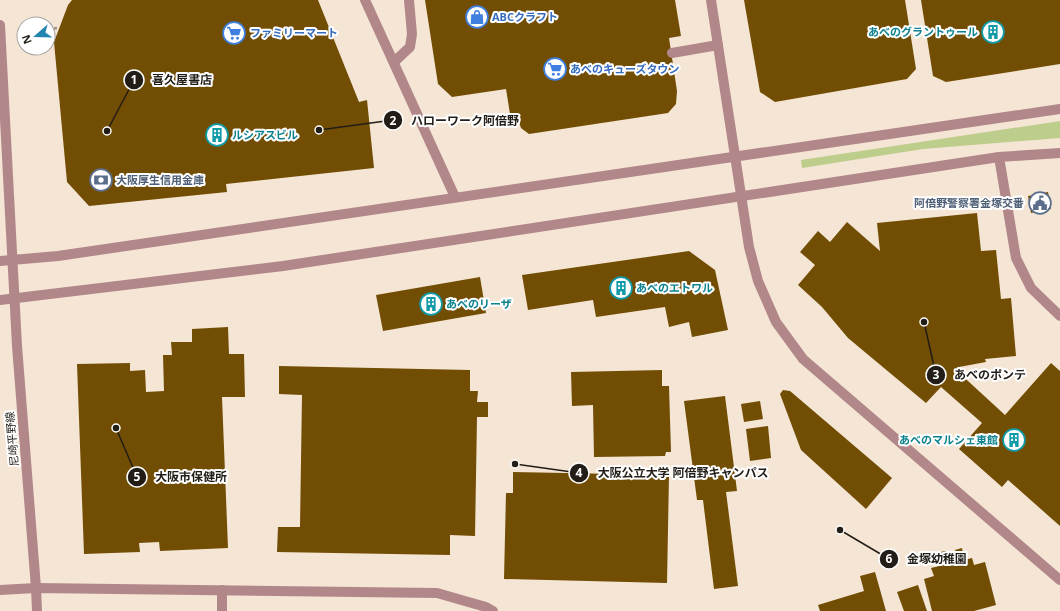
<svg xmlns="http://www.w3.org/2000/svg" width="1060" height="611" font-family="'Noto Sans','Noto Sans JP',sans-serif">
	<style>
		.green { fill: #bdcd8c }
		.building { fill: #724d04 }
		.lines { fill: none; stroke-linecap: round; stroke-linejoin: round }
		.path { stroke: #9e9286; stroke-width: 2.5; stroke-dasharray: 3 3; stroke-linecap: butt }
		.service { stroke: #b2878a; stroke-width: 10 }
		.minor { stroke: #b2878a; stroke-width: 10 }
		.tertiary { stroke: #b2878a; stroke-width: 10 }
		.labels { text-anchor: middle; stroke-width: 4; stroke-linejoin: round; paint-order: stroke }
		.shop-label { font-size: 11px; font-weight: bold; fill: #366cbe; stroke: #fff; text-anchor: start }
		.culture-label { font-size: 11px; font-weight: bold; fill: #0d838f; stroke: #fff; text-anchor: start }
		.service-label { font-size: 11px; font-weight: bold; fill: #4e5e75; stroke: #fff; text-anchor: start }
		.street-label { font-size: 11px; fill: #221d17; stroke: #fff }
		.leader { fill: none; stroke: #221d17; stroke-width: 1.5 }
		.callout-dot { fill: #221d17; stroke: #fff; stroke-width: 1.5 }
		.mark-label { font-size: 12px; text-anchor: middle; font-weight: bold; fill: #fff }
		.callout-label { font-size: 12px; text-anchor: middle; font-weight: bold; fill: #221d17; stroke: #fff; stroke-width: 4; stroke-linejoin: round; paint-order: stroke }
	</style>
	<rect width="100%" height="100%" fill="#f5e5d4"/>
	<!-- green -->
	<polygon class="green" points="1060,121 1060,138 923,149 802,168 801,160"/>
	<!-- building -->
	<g class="building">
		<polygon points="72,0 318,0 359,102 367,100 374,168 226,184 227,192 89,206 67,182 54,42 68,5"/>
		<polygon points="425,0 675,0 681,36 669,38 677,91 676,104 668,113 529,134 521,128 516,113 510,114 506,89 452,97 438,84"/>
		<polygon points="744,0 905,0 916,69 907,79 775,102 760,92"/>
		<polygon points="921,0 1060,0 1060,64 946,82 933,76"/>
		<polygon points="1048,192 1051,209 1031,213 1028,196"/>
		<polygon points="977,213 981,251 996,250 1001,299 1011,298 1016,356 985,359 986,362 959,367 956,370 1005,415 1051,363 1060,371 1060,526 1008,480 1002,487 959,449 982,423 941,387 926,403 848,338 822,307 798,285 815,265 800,252 818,231 830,242 847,222 880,251 877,223"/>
		<polygon points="689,251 715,270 728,330 692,337 689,322 669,327 665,307 596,317 593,300 528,310 522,275"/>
		<polygon points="480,277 486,313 383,331 376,295"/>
		<polygon points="228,327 229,354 244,354 245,397 222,397 228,548 160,551 159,542 139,543 140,552 84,554 77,364 130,363 130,371 145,370 146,392 164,391 163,355 172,355 171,342 192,342 192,329"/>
		<polygon points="279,366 470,370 470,391 478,391 477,402 488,402 488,417 477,417 475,536 450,535 450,555 277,552 278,527 300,527 302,395 279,394"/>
		<polygon points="662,370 662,386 669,386 671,452 666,452 665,456 594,457 593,405 572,406 571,372"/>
		<polygon points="783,390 790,391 892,478 866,509 801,450 780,394"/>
		<polygon points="725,396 737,491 726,492 738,586 714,589 703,500 697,500 684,401"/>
		<polygon points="760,401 763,419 744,422 741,404"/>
		<polygon points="768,426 771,458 750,461 746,429"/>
		<polygon points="513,472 669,475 667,583 504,579 506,493 513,493"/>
		<polygon points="962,548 964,560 972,558 974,565 985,562 996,605 974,611 932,611 924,579 934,576 931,568 943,565 940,552 946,551 950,564 958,561 955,550"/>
		<polygon points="875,572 886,611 820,611 818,605 864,591 860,576"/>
		<polygon points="918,585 927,611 904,611 897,592"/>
	</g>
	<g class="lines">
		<!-- path -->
		<polyline class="path" points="48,29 58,28"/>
		<!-- service -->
		<g class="service">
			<polyline points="672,53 718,45"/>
			<polyline points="394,62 410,47 412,34 409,0"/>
			<polyline points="222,590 222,611"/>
		</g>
		<!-- minor -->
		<g class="minor">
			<polyline points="365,0 455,197"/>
			<polyline points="999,157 1016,258 1031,288 1060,316"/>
		</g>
		<!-- tertiary -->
		<g class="tertiary">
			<polyline points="711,0 749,247 758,281 776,322 803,359 1060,580"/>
			<polyline points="0,25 17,346 36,588 37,611"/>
			<polyline points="0,261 58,256 1060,109"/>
			<polyline points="0,300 283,266 999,157 1060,153"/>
			<polyline points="0,590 36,588 437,593 486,607 493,611"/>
		</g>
	</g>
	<!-- icons -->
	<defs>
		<g id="shop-ring" transform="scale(1.15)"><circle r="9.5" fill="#fff" stroke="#3f7fe0" stroke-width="1.5"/><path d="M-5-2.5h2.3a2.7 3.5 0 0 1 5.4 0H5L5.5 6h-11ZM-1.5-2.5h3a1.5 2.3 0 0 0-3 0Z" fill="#3f7fe0"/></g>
		<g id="building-ring" transform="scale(1.15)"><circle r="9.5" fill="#fff" stroke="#0f9aa8" stroke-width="1.5"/><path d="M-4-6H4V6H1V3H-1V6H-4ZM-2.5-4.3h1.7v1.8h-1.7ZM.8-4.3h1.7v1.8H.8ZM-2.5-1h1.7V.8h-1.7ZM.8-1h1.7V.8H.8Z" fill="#0f9aa8"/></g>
		<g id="supermarket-ring" transform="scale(1.15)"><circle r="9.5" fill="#fff" stroke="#3f7fe0" stroke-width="1.5"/><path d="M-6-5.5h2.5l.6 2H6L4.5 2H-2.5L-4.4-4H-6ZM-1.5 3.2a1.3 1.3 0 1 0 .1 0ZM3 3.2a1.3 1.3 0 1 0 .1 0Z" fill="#3f7fe0"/></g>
		<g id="bank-ring" transform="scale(1.15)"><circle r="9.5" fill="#fff" stroke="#5c6f8a" stroke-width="1.5"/><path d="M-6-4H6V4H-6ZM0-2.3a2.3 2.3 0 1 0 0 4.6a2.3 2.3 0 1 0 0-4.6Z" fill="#5c6f8a"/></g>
		<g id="civic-ring" transform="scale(1.15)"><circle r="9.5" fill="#fff" stroke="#5c6f8a" stroke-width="1.5"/><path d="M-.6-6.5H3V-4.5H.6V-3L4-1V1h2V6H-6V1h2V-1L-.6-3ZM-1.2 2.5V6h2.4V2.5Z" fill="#5c6f8a"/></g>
	</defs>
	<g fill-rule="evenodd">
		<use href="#shop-ring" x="477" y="17"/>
		<use href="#building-ring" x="993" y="32"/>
		<use href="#supermarket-ring" x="234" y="33"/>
		<use href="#supermarket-ring" x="555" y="69"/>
		<use href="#building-ring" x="217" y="135"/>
		<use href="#bank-ring" x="101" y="180"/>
		<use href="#civic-ring" x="1040" y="203"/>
		<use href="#building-ring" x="621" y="288"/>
		<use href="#building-ring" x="431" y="304"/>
		<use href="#building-ring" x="1014" y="440"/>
	</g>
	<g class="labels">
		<!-- shop labels -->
		<g class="shop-label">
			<text x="492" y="21">ABCクラフト</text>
			<text x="250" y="37">ファミリーマート</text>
			<text x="570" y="73">あべのキューズタウン</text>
		</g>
		<!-- culture labels -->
		<g class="culture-label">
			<text x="978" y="36" text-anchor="end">あべのグラントゥール</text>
			<text x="232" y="139">ルシアスビル</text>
			<text x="636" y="292">あべのエトワル</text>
			<text x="446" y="308">あべのリーザ</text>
			<text x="998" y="444" text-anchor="end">あべのマルシェ東館</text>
		</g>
		<!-- service labels -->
		<g class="service-label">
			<text x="116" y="184">大阪厚生信用金庫</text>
			<text x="1024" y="207" text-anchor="end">阿倍野警察署金塚交番</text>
		</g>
		<!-- street labels -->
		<g class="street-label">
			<text transform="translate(12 439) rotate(-95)" y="4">尼崎平野線</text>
		</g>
	</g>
	<!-- callouts -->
	<path class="leader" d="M107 131L134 80M319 130L393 120M924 322L936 375M515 464L579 473M116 428L137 477M840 530L889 559"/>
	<g class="callout-dot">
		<circle cx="107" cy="131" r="4"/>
		<circle cx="319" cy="130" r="4"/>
		<circle cx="924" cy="322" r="4"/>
		<circle cx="515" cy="464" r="4"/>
		<circle cx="116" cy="428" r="4"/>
		<circle cx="840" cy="530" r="4"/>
		<circle cx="134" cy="80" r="10"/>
		<circle cx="393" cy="120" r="10"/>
		<circle cx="936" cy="375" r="10"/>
		<circle cx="579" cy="473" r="10"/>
		<circle cx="137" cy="477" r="10"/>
		<circle cx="889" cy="559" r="10"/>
	</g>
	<g class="mark-label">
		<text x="134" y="84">1</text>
		<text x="393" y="125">2</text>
		<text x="936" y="379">3</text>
		<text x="579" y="477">4</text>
		<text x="137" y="481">5</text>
		<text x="889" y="563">6</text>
	</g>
	<g class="callout-label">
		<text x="182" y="84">喜久屋書店</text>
		<text x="465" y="125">ハローワーク阿倍野</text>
		<text x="990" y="379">あべのポンテ</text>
		<text x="683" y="477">大阪公立大学 阿倍野キャンパス</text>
		<text x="191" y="481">大阪市保健所</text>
		<text x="937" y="563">金塚幼稚園</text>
	</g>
	<!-- north arrow -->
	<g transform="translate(36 36) rotate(250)"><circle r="19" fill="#ffffff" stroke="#a7a5a2"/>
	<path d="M0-3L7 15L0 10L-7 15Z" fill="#2385b0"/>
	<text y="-6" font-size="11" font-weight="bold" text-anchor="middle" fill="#221d17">N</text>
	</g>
</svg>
